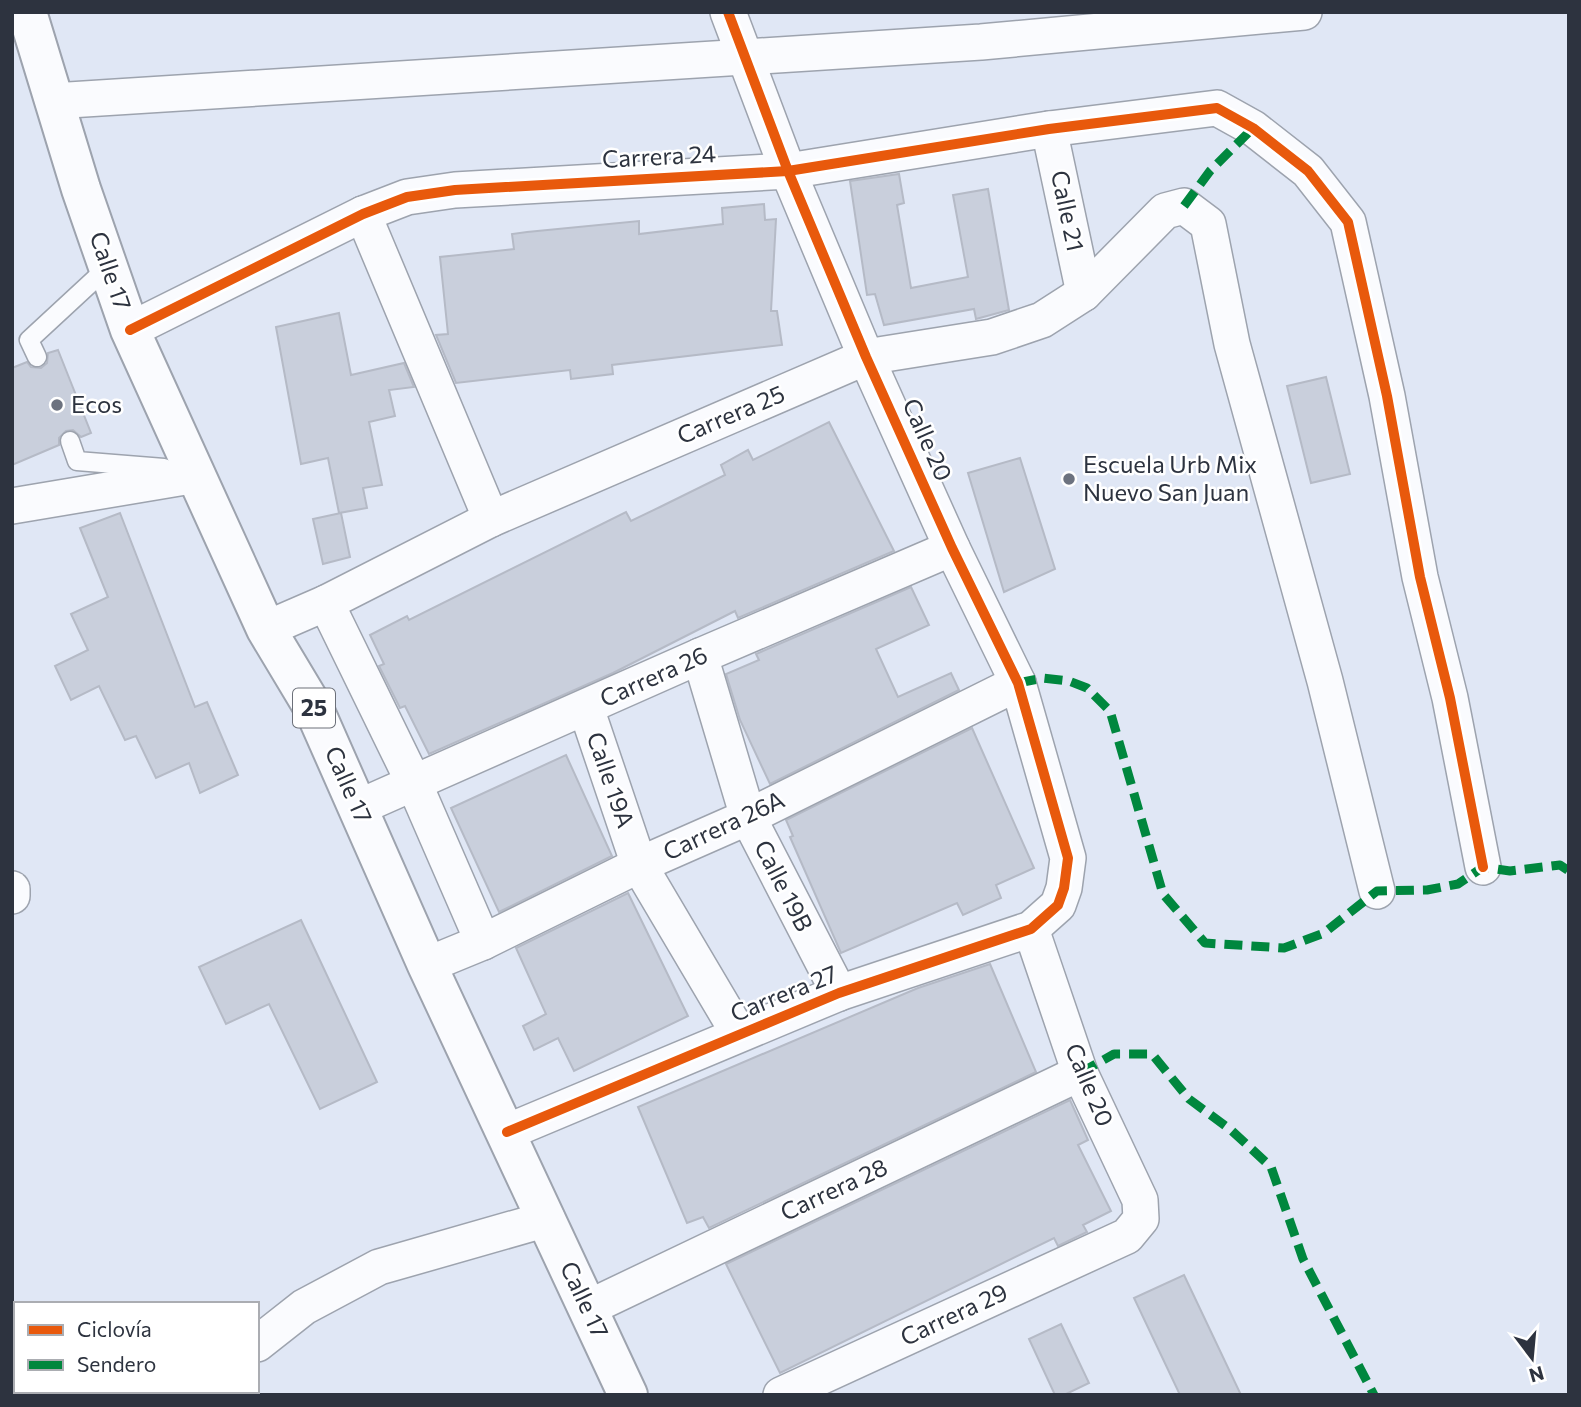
<svg xmlns="http://www.w3.org/2000/svg" width="1581" height="1407" font-family="Commissioner,sans-serif">
	<style>
		.building { fill: #c9cfdc; stroke: #b5bac6; stroke-width: 2 }
		.lines { fill: none; stroke-linecap: round; stroke-linejoin: round }
		.service-casing { stroke: #9da3ae; stroke-width: 21 }
		.minor-casing { stroke: #9da3ae; stroke-width: 38 }
		.trunk-casing { stroke: #9da3ae; stroke-width: 42 }
		.service { stroke: #fafbfe; stroke-width: 18 }
		.minor { stroke: #fafbfe; stroke-width: 35 }
		.trunk { stroke: #fafbfe; stroke-width: 38 }
		.quiet { stroke: #00873e; stroke-width: 9; stroke-dasharray: 18 9; stroke-linecap: butt }
		.cycleway-casing { stroke: #fff; stroke-width: 15 }
		.cycleway { stroke: #e8590c; stroke-width: 10 }
		.poi-dot { fill: #6c727f; stroke: #fff; stroke-width: 2.5 }
		.labels { text-anchor: middle; stroke-width: 5; stroke-linejoin: round; paint-order: stroke }
		.shield { fill: #fff; stroke: #6c7079; stroke-width: 2 }
		.shield-label { font-size: 23px; font-weight: bold; fill: #2d333f }
		.street-label { font-size: 24px; fill: #2d333f; stroke: #fff }
		.poi-label { font-size: 24px; fill: #2d333f; stroke: #fff; text-anchor: start }
	</style>
	<rect width="100%" height="100%" fill="#e0e7f5"/>
	<!-- building -->
	<g class="building">
		<polygon points="899,174 904,203 897,205 911,288 968,277 953,195 988,189 1009,310 976,319 974,309 884,325 875,294 867,295 850,181"/>
		<polygon points="764,204 765,220 776,219 771,311 777,311 782,345 612,365 613,374 571,379 570,370 456,383 436,335 448,334 440,257 514,249 512,234 527,232 639,221 639,234 723,224 722,208"/>
		<polygon points="339,313 351,375 404,363 414,387 389,390 395,416 369,422 382,485 363,488 367,508 339,513 328,458 301,464 276,327"/>
		<polygon points="58,350 91,433 81,437 73,430 66,431 59,438 59,445 12,465 12,368 27,362 31,367 41,368 47,363 48,353"/>
		<polygon points="1326,377 1350,474 1311,483 1287,386"/>
		<polygon points="829,422 894,551 738,618 735,611 613,673 429,754 405,706 400,708 379,666 384,664 370,635 407,616 409,620 626,512 631,521 660,507 725,475 721,465 748,450 753,460"/>
		<polygon points="1020,458 1055,569 1004,592 968,473"/>
		<polygon points="120,513 195,707 207,702 238,775 200,793 189,763 156,778 136,736 125,740 99,686 71,700 55,666 88,650 71,614 108,597 80,528"/>
		<polygon points="341,513 350,557 323,564 313,519"/>
		<polygon points="911,587 929,625 876,649 898,697 951,673 959,690 770,784 740,720 726,674 759,660 756,654"/>
		<polygon points="972,728 1034,868 996,885 1001,898 963,915 957,903 841,953 790,837 793,836 786,820"/>
		<polygon points="566,755 612,856 499,912 451,808"/>
		<polygon points="628,893 688,1016 574,1071 558,1038 534,1050 523,1026 546,1014 516,948"/>
		<polygon points="301,920 377,1082 320,1109 269,1004 226,1024 199,967"/>
		<polygon points="990,964 1036,1072 709,1228 703,1217 687,1223 638,1107 918,988"/>
		<polygon points="1070,1100 1088,1140 1078,1145 1111,1211 1083,1225 1087,1232 1058,1246 1054,1238 780,1373 726,1264"/>
		<polygon points="1184,1275 1241,1395 1180,1395 1134,1298"/>
		<polygon points="1061,1324 1089,1383 1064,1395 1055,1395 1029,1339"/>
	</g>
	<g class="lines">
		<!-- service casing -->
		<g class="service-casing">
			<g id="service">
				<polyline points="37,357 29,340 109,266"/>
				<polyline points="70,441 77,461 164,468"/>
			</g>
		</g>
		<!-- minor casing -->
		<g class="minor-casing">
			<g id="minor">
				<polyline points="53,101 981,42 1304,12"/>
				<polyline points="1049,129 1084,293"/>
				<polyline points="363,214 491,519"/>
				<polyline points="130,330 363,214 407,197 455,190 788,171 1049,129 1217,108 1253,128 1308,171 1348,222 1387,396 1420,577 1450,698 1483,867"/>
				<polyline points="12,506 197,475"/>
				<polyline points="326,603 413,781 483,942"/>
				<polyline points="266,629 326,603 491,519 866,357 992,337 1042,320 1084,293 1165,211 1184,206 1208,224 1232,344 1325,681 1377,891"/>
				<polyline points="700,656 748,817 839,993"/>
				<polyline points="586,708 639,865 739,1034"/>
				<polyline points="357,808 700,656 952,548"/>
				<polyline points="12,889 12,896"/>
				<polyline points="427,965 483,942 639,865 748,817 1018,683"/>
				<polyline points="507,1132 839,993 1031,929 1058,905 1064,888 1068,858 1018,683 952,548 866,357 788,171 728,12"/>
				<polyline points="588,1308 1080,1073"/>
				<polyline points="257,1344 304,1307 379,1267 547,1219"/>
				<polyline points="12,1350 16,1356"/>
				<polyline points="38,1391 40,1395"/>
				<polyline points="165,1395 174,1391"/>
				<polyline points="781,1395 1127,1236 1141,1219 1140,1200 1080,1073 1031,929"/>
			</g>
		</g>
		<!-- trunk casing -->
		<g class="trunk-casing">
			<polyline id="trunk" points="27,12 81,189 130,330 266,629 314,709 427,965 628,1395"/>
		</g>
		<!-- service -->
		<use href="#service" class="service"/>
		<!-- minor -->
		<use href="#minor" class="minor"/>
		<!-- trunk -->
		<use href="#trunk" class="trunk"/>
		<!-- quiet -->
		<g class="quiet">
			<polyline points="1184,206 1210,171 1253,128"/>
			<polyline points="1018,683 1043,678 1069,681 1087,688 1110,711 1163,894 1205,943 1284,948 1324,933 1377,891 1427,890 1458,884 1483,867 1510,871 1560,865 1569,871"/>
			<polyline points="1080,1073 1114,1054 1152,1054 1189,1099 1231,1130 1271,1167 1303,1259 1374,1395"/>
		</g>
		<!-- cycleway casing -->
		<g class="cycleway-casing">
			<g id="cycleway">
				<polyline points="130,330 363,214 407,197 455,190 788,171 1049,129 1217,108 1253,128 1308,171 1348,222 1387,396 1420,577 1450,698 1483,867"/>
				<polyline points="507,1132 839,993 1031,929 1058,905 1064,888 1068,858 1018,683 952,548 866,357 788,171 728,12"/>
			</g>
		</g>
		<!-- cycleway -->
		<use href="#cycleway" class="cycleway"/>
	</g>
	<!-- markers -->
	<g class="poi-dot">
		<circle cx="57" cy="405" r="7"/>
		<circle cx="1069" cy="479" r="7"/>
	</g>
	<g class="labels">
		<!-- shield labels -->
		<rect class="shield" x="293" y="688.5" width="42" height="39" rx="5"/>
		<g class="shield-label">
			<text x="314" y="716">25</text>
		</g>
		<!-- street labels -->
		<g class="street-label">
			<text transform="translate(659 157) rotate(-3)" y="8">Carrera 24</text>
			<text transform="translate(1067 211) rotate(78)" y="8">Calle 21</text>
			<text transform="translate(110 271) rotate(71)" y="8">Calle 17</text>
			<text transform="translate(731 415) rotate(-23)" y="8">Carrera 25</text>
			<text transform="translate(927 440) rotate(66)" y="8">Calle 20</text>
			<text transform="translate(654 677) rotate(-24)" y="8">Carrera 26</text>
			<text transform="translate(610 780) rotate(71)" y="8">Calle 19A</text>
			<text transform="translate(348 785) rotate(66)" y="8">Calle 17</text>
			<text transform="translate(724 826) rotate(-25)" y="8">Carrera 26A</text>
			<text transform="translate(783 886) rotate(63)" y="8">Calle 19B</text>
			<text transform="translate(784 994) rotate(-22)" y="8">Carrera 27</text>
			<text transform="translate(1089 1085) rotate(67)" y="8">Calle 20</text>
			<text transform="translate(834 1190) rotate(-25)" y="8">Carrera 28</text>
			<text transform="translate(584 1300) rotate(65)" y="8">Calle 17</text>
			<text transform="translate(954 1315) rotate(-25)" y="8">Carrera 29</text>
		</g>
		<!-- poi labels -->
		<g class="poi-label">
			<text x="71" y="413">Ecos</text>
			<text x="1083" y="473">Escuela Urb Mix<tspan x="1083" dy="28">Nuevo San Juan</tspan></text>
		</g>
	</g>
	<!-- border -->
	<rect width="1581" height="1407" fill="none" stroke="#2d333f" stroke-width="28"/>
	<!-- legend -->
	<rect x="14" y="1302" width="245" height="91" fill="#ffffff" stroke="#abadb2" stroke-width="2"/>
	<rect x="28" y="1325" width="35" height="10" fill="#e8590c" stroke="#abadb2" stroke-width="2"/>
	<text x="77" y="1337" font-size="21" fill="#2d333f">Ciclovía</text>
	<rect x="28" y="1360" width="35" height="10" fill="#00873e" stroke="#abadb2" stroke-width="2"/>
	<text x="77" y="1372" font-size="21" fill="#2d333f">Sendero</text>
	<!-- north arrow -->
	<g transform="translate(1532 1358) rotate(164)" stroke="#ffffff" stroke-width="5" paint-order="stroke">
	<path d="M0-5L12 26L0 18L-12 26Z" fill="#2d333f"/>
	<text y="-10" font-size="19" font-weight="bold" text-anchor="middle" fill="#2d333f">N</text>
	</g>
</svg>
